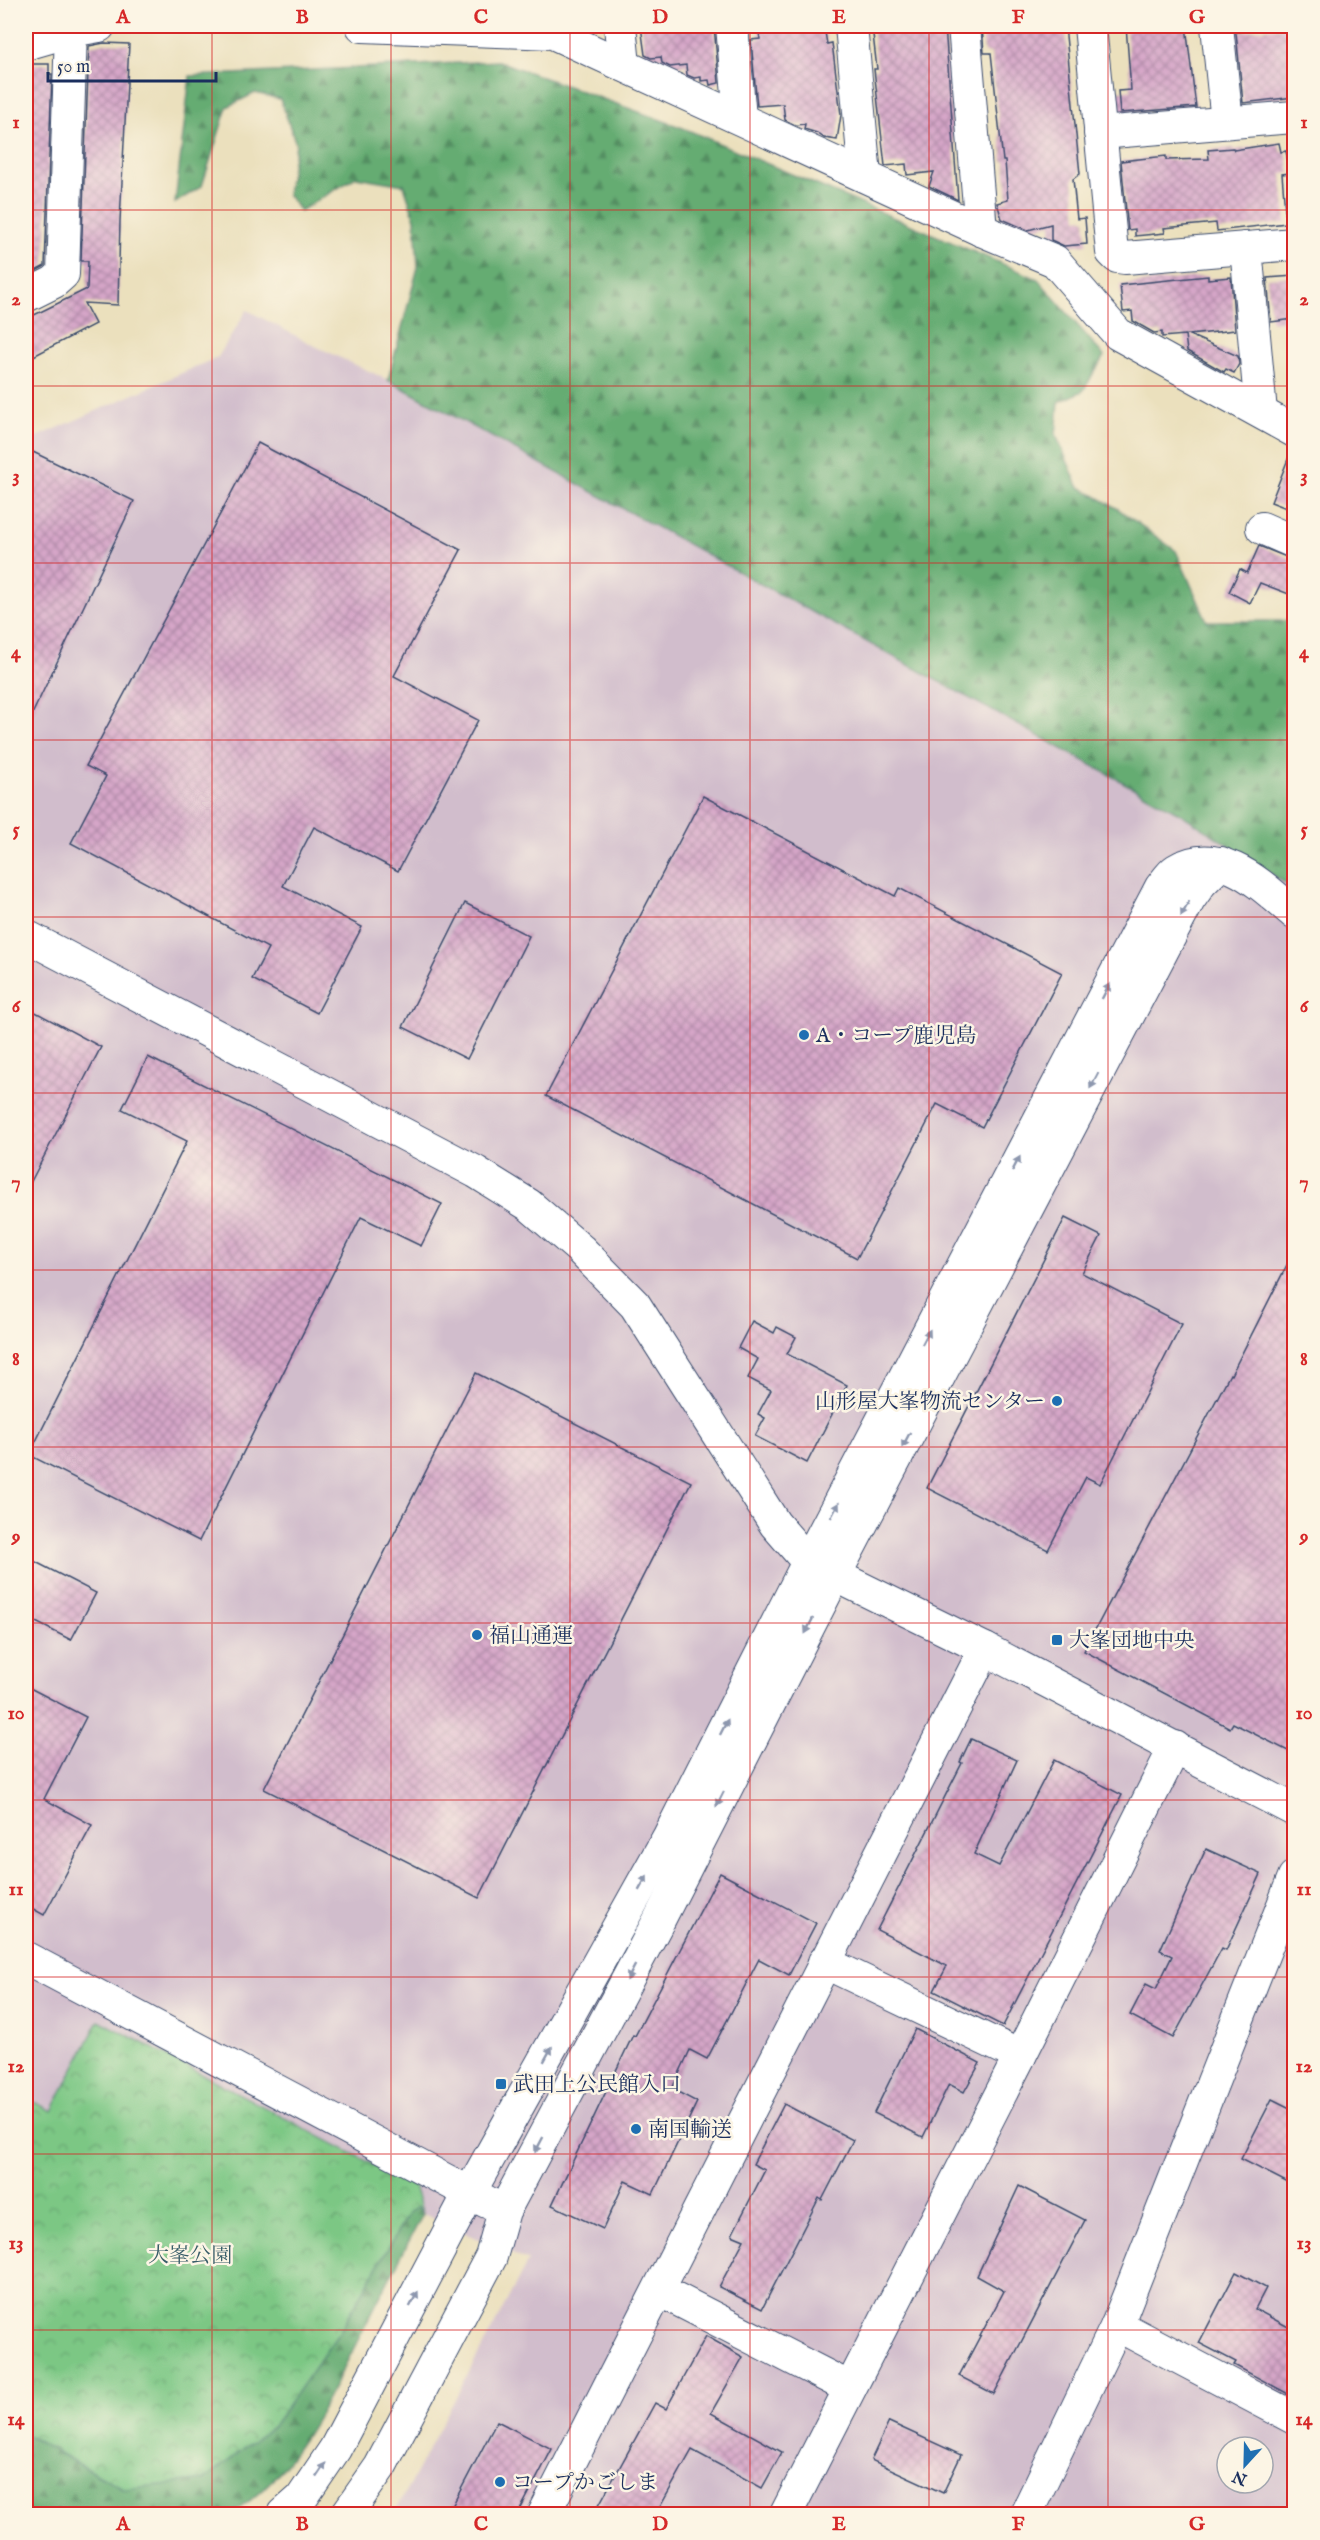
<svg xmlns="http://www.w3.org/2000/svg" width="1320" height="2540" font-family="'IM FELL English','Noto Serif JP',serif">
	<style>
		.industrial { fill: #d1bdcc; fill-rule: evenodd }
		.forest { fill: url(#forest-firs); stroke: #406e68; stroke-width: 1.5 }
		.park { fill: url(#park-crowns); stroke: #4c7b71; stroke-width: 1.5 }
		.building { fill: url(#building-cross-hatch) }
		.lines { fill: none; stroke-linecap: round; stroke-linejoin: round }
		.minor-casing { stroke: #3a4a6c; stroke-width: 34 }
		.minor { stroke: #fff; stroke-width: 32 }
		.oneway { fill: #8d97ae }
		.grid { fill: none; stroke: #d62828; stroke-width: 1.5; stroke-opacity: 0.55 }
		.poi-dot { fill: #1f6fb2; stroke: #fcf5e5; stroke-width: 2 }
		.labels { text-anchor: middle; stroke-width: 5; stroke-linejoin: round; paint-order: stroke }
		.poi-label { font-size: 21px; fill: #1b2f5e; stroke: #fcf5e5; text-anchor: start }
		.park-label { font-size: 21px; fill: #385d69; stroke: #fcf5e5 }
		.neatline { fill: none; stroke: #d62828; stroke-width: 2 }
		.grid-label { font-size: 20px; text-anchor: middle; font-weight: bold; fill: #d62828 }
	</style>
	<defs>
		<pattern id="forest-firs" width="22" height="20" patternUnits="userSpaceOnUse" patternTransform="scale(1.5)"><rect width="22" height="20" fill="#65ac72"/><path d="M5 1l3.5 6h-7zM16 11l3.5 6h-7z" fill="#528c61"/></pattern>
		<pattern id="park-crowns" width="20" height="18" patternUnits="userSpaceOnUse" patternTransform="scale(1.5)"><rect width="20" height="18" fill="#7cc784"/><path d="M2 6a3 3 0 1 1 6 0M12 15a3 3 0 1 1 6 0" fill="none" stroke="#65a26f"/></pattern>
		<pattern id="building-cross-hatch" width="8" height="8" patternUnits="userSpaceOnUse" patternTransform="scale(1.5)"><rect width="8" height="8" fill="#d6a6c8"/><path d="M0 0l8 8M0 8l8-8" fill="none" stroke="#ad88a6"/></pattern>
	</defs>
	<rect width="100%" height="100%" fill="#fcf5e5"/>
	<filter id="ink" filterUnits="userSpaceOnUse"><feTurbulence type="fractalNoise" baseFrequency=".0167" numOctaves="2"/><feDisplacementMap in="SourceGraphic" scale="12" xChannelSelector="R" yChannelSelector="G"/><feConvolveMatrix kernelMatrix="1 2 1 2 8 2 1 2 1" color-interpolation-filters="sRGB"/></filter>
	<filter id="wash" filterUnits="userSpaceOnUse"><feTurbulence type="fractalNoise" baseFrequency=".008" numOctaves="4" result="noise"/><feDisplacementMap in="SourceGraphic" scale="24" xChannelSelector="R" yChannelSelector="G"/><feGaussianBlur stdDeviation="1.35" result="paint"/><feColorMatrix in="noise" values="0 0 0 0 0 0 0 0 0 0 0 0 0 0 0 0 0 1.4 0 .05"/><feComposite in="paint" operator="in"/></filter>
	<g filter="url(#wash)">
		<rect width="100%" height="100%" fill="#ebe0bd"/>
		<!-- industrial -->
		<path class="industrial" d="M247,310L313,345L388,380L1181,814L1294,889V2514H394L528,2261L423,2214L418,2207L340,2331L26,2435V442L218,357ZM1227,2447H1263V2483H1227Z"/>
		<!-- forest -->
		<g class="forest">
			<polygon points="498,61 683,128 1038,279 1104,356 1083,391 1059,402 1056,435 1078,486 1118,509 1176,551 1207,621 1294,621 1294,889 1181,814 388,380 418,267 415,219 404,185 356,177 300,211 287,194 296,144 280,99 255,93 227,107 202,186 175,203 190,76"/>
			<path d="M418,2207L423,2214C403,2253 382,2292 362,2332C333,2390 289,2484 229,2514H26V2435L124,2489L273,2426L340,2331L409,2212Z"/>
		</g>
		<!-- park -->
		<polygon class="park" points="99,2020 414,2186 423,2214 418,2207 409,2212 340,2331 273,2426 204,2480 125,2489 26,2435 26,2098 52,2111"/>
		<g id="blocks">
			<!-- building -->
			<g class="building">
				<polygon points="641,26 714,26 719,83 710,85 709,80 701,81 701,77 694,78 687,75 686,65 670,67 662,63 661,57 651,58 645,55"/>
				<polygon points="758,26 824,26 827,44 832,43 841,115 837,140 824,138 817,133 804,129 805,124 795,125 785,120 783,104 757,106 751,40 760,39"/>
				<polygon points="872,26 945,26 958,200 929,186 934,172 907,175 906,164 885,166 874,69 877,69"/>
				<polygon points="982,26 1021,26 1022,31 1065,26 1080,174 1073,179 1077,219 1085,218 1087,244 1064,246 1051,240 1051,224 1028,230 1002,219 997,203 1008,200 1005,161 1003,161 991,53 984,53"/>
				<polygon points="1126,26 1186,26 1196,107 1120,113 1118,91 1131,90"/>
				<polygon points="1294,26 1294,97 1243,103 1236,32"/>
				<polygon points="104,43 129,44 120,221 118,305 84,303 95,324 26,360 26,319 87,289 88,261 81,261 89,46"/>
				<polygon points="26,64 49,64 49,74 52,74 45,266 26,276"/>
				<polygon points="1279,143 1281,152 1286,151 1290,173 1282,174 1286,223 1217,231 1216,223 1164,228 1165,233 1135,236 1135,229 1128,230 1121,161 1166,156 1166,160 1209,159 1208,150 1233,148 1234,150"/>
				<polygon points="1208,276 1208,279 1231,277 1235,330 1189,335 1238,356 1239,364 1234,373 1226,369 1224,372 1187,351 1185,335 1162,337 1162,332 1154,333 1133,321 1132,311 1123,312 1120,285"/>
				<polygon points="1294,276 1294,319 1271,322 1267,278"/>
				<polygon points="258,443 461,550 394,676 478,720 398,871 314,827 283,886 362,927 317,1013 252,979 268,948 71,843 106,776 86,766"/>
				<polygon points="1292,449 1294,449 1294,511 1271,502"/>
				<polygon points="33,452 134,501 26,727 26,468"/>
				<polygon points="1259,546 1294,560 1294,596 1260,583 1250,603 1229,592 1240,569 1247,573"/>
				<polygon points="703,796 895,896 899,888 1062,973 982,1127 937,1104 857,1258 546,1096"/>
				<polygon points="465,903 529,936 467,1059 403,1027"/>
				<polygon points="26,1007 101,1047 26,1191"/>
				<polygon points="148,1057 442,1204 421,1246 361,1217 199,1541 29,1455 187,1141 122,1109"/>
				<polygon points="1065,1218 1101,1236 1082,1273 1182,1324 1100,1484 1086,1477 1048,1550 927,1488"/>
				<polygon points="1294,1251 1294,1754 1233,1723 1230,1728 1084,1651 1230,1374 1231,1375"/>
				<polygon points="752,1321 774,1333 777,1327 796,1337 787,1354 847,1385 807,1463 755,1436 765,1418 758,1414 771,1390 748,1378 758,1359 738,1348"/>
				<polygon points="476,1373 691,1482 479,1898 264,1789"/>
				<polygon points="26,1557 96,1593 71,1640 26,1617"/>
				<polygon points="26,1686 86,1717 44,1799 92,1825 44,1915 26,1905"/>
				<polygon points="971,1739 1017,1760 974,1854 999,1866 1054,1760 1122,1795 1003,2026 934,1991 947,1966 877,1930 962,1763 960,1762"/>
				<polygon points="1206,1849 1261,1874 1226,1950 1222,1948 1173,2038 1130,2015 1146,1984 1156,1989 1172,1956 1160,1950"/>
				<polygon points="720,1873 816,1923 789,1975 759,1959 707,2059 690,2050 672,2089 697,2102 653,2194 625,2181 603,2229 552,2205 633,2035 635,2036"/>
				<polygon points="915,2029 980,2063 964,2092 949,2084 923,2137 874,2113"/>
				<polygon points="1272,2099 1294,2110 1294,2186 1241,2159"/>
				<polygon points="784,2104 853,2140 822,2200 819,2198 762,2309 719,2287 744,2240 732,2235 765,2170 753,2164"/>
				<polygon points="1019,2186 1085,2220 994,2394 959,2376 1004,2291 977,2276"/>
				<polygon points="1236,2272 1266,2288 1255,2309 1294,2330 1294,2397 1234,2365 1236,2362 1199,2343"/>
				<polygon points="706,2336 743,2357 711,2413 782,2452 762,2488 692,2450 656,2514 594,2514 655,2403 666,2409"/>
				<polygon points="497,2421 552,2449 518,2514 448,2514"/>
				<polygon points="889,2422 961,2455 943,2493 871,2460"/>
			</g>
		</g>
	</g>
	<g filter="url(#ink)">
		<use href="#blocks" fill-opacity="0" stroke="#3a4a6c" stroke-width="1.5"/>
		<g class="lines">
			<!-- minor casing -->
			<g class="minor-casing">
				<g id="minor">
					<polyline points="362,26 553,33 981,230 1055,261 1118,334 1294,431"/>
					<polyline points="620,26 624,65"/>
					<polyline points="732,26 740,118"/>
					<polyline points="851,26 865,176"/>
					<polyline points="964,26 981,230"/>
					<polyline points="1090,26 1112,252 1117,257 1125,258 1294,244"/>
					<polyline points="1217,26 1227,122"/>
					<polyline points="26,44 71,31 99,26"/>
					<polyline points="1100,133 1294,117"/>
					<polyline points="1246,248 1261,412"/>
					<polyline points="26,296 54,282 63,274 71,31"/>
					<polyline points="1262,528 1294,542"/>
					<polyline points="26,936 476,1172 529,1205 580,1249 635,1305 775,1524 808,1562 985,1649 1294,1810"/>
					<polyline points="26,1958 487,2202"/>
					<polyline points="824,1962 1020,2056"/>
					<polyline points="659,2290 850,2388"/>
					<polyline points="1117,2325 1294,2418"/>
					<path d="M284,2514L301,2499L335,2449L470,2192L669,1836L808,1562L1161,887C1165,882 1171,873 1176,870C1221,843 1263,887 1294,913"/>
					<polyline points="347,2514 380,2467 491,2257 504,2211 657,1924 836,1573 1189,900 1201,883 1221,863"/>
					<polyline points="544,2514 985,1649"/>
					<polyline points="786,2514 1020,2056 1175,1747"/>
					<polyline points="1026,2514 1117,2325 1294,1877"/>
				</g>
			</g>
			<!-- minor -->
			<use href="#minor" class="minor"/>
		</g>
		<!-- one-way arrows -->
		<defs><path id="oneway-solid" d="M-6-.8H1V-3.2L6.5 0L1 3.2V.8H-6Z" transform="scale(1.5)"/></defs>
		<g class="oneway">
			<use href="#oneway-solid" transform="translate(1185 909) rotate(118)"/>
			<use href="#oneway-solid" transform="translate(1106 991) rotate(-62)"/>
			<use href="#oneway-solid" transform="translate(1094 1081) rotate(118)"/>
			<use href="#oneway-solid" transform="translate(1016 1164) rotate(-62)"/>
			<use href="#oneway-solid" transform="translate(926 1337) rotate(-62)"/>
			<use href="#oneway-solid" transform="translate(906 1440) rotate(118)"/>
			<use href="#oneway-solid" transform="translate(835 1510) rotate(-62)"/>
			<use href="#oneway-solid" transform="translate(809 1626) rotate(117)"/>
			<use href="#oneway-solid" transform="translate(724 1727) rotate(-63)"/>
			<use href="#oneway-solid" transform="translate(720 1799) rotate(117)"/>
			<use href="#oneway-solid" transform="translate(643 1883) rotate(-61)"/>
			<use href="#oneway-solid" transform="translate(631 1973) rotate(118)"/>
			<use href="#oneway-solid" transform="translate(548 2054) rotate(-61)"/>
			<use href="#oneway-solid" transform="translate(539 2145) rotate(118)"/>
			<use href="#oneway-solid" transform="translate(414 2299) rotate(-62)"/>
			<use href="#oneway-solid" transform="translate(321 2470) rotate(-56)"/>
		</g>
	</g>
	<!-- grid -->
	<path class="grid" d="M212,26V2514M391,26V2514M570,26V2514M750,26V2514M929,26V2514M1108,26V2514M26,210H1294M26,386H1294M26,563H1294M26,740H1294M26,917H1294M26,1093H1294M26,1270H1294M26,1447H1294M26,1623H1294M26,1800H1294M26,1977H1294M26,2154H1294M26,2330H1294"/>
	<!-- markers -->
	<g class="poi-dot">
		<circle cx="804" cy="1035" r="6"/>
		<circle cx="1057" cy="1401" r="6"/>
		<circle cx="477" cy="1635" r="6"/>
		<rect x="1051" y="1634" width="12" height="12" rx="3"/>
		<rect x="495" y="2078" width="12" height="12" rx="3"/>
		<circle cx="636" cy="2129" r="6"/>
		<circle cx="500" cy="2482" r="6"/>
	</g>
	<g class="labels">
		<!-- poi labels -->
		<g class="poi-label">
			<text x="816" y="1042">A・コープ鹿児島</text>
			<text x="1045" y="1408" text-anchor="end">山形屋大峯物流センター</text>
			<text x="489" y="1642">福山通運</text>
			<text x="1069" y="1647">大峯団地中央</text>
			<text x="513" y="2091">武田上公民館入口</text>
			<text x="648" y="2136">南国輸送</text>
			<text x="512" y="2489">コープかごしま</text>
		</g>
		<!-- park labels -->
		<g class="park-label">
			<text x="190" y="2262">大峯公園</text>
		</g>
	</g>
	<!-- margin -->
	<rect width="1320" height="2540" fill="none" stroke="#fcf5e5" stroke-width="66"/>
	<!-- north arrow -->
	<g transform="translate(1245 2465) rotate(202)"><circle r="28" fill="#fcf5e5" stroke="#a2a6af" stroke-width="1.5"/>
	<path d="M0-4.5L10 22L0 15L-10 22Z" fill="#1f6fb2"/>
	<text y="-9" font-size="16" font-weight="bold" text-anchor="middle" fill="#1b2f5e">N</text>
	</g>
	<!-- scale -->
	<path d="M48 72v9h168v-9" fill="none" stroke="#1b2f5e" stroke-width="3"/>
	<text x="57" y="72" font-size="18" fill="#1b2f5e" stroke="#fcf5e5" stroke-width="4.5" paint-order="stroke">50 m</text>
	<rect x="33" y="33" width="1254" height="2474" class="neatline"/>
	<g class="grid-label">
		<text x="123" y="23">A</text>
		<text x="302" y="23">B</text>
		<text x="481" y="23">C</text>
		<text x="660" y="23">D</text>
		<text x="839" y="23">E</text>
		<text x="1018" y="23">F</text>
		<text x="1197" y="23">G</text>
		<text x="16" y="128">1</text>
		<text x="1304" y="128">1</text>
		<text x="16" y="305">2</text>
		<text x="1304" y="305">2</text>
		<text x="16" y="482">3</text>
		<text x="1304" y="482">3</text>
		<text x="16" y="658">4</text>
		<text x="1304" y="658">4</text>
		<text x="16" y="835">5</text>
		<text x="1304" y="835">5</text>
		<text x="16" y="1012">6</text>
		<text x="1304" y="1012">6</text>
		<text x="16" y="1188">7</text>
		<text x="1304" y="1188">7</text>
		<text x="16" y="1365">8</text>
		<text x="1304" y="1365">8</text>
		<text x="16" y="1542">9</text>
		<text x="1304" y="1542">9</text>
		<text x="16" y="1719">10</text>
		<text x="1304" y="1719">10</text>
		<text x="16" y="1895">11</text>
		<text x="1304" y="1895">11</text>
		<text x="16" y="2072">12</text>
		<text x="1304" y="2072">12</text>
		<text x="16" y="2249">13</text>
		<text x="1304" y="2249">13</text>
		<text x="16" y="2425">14</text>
		<text x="1304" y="2425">14</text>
		<text x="123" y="2530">A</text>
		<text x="302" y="2530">B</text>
		<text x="481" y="2530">C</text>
		<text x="660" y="2530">D</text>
		<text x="839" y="2530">E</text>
		<text x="1018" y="2530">F</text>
		<text x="1197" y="2530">G</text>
	</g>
</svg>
